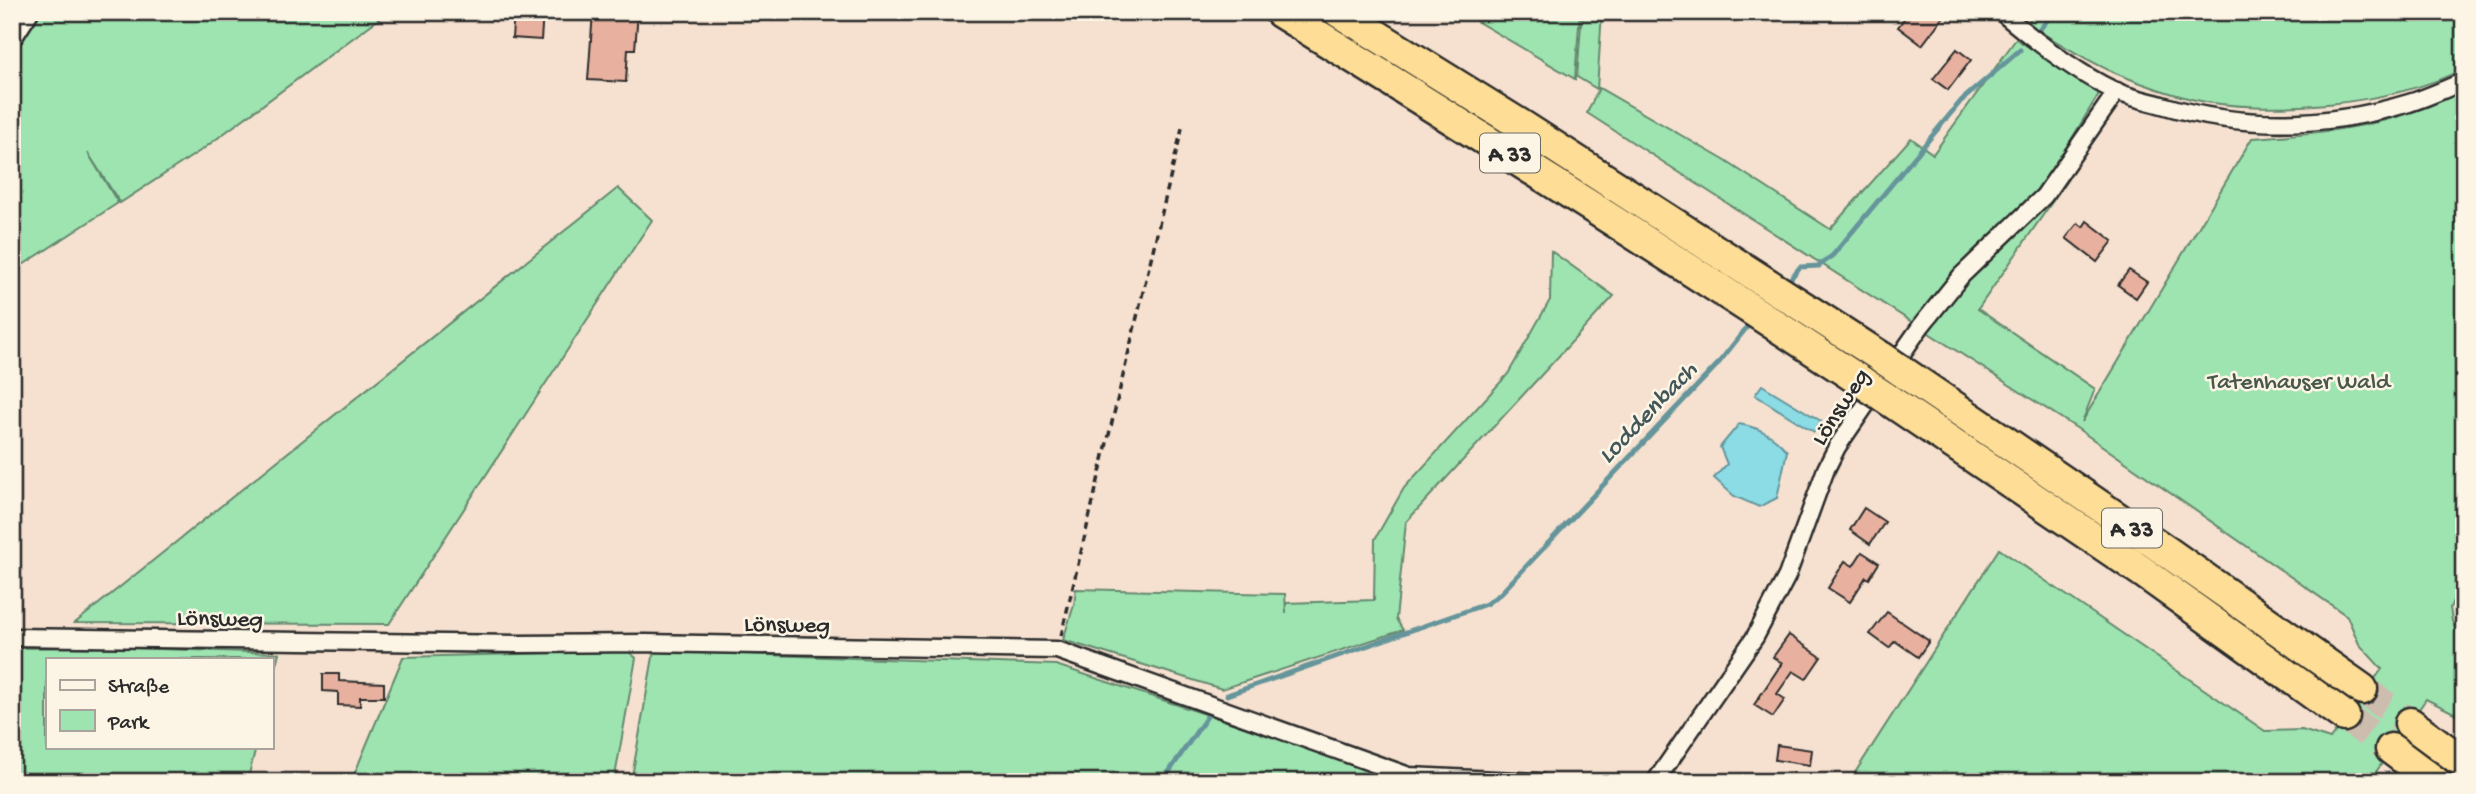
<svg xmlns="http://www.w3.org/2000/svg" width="2476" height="794" font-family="'Gochi Hand',sans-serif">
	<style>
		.green { fill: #9ee4b1; stroke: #64886e; stroke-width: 2 }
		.water { fill: #8bdce5; stroke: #65959b; stroke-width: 2 }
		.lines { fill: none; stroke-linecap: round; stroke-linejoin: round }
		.stream { stroke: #65959b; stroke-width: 5 }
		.building { fill: #e8b19f; stroke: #2b2b2b; stroke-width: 2 }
		.highway-tunnel { stroke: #cdbdaf; stroke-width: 30; stroke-dasharray: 30 15; stroke-linecap: butt }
		.street-casing { stroke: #2b2b2b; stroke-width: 21 }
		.highway-casing { stroke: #2b2b2b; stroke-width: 35 }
		.path { stroke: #2b2b2b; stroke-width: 3.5; stroke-dasharray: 7 5; stroke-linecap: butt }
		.street { stroke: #fcf5e5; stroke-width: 16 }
		.highway { stroke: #fede96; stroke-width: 30 }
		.highway-bridge-casing { stroke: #2b2b2b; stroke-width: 35; stroke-linecap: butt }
		.highway-bridge { stroke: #fede96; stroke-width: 30 }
		.labels { text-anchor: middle; stroke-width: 5; stroke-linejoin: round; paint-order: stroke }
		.shield { fill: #fcf5e5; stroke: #6a6863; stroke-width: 2 }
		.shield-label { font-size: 23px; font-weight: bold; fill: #2b2b2b }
		.park-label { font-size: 24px; fill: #48594c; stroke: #fcf5e5 }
		.street-label { font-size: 24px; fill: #2b2b2b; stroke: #fcf5e5 }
		.water-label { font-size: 26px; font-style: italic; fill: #43575a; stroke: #fcf5e5 }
	</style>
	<rect width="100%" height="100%" fill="#f6e1d0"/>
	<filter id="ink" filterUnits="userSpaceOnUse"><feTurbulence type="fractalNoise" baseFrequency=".0143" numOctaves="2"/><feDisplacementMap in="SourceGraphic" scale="14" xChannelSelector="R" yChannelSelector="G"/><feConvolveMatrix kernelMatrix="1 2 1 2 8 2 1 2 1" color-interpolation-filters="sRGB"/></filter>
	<g filter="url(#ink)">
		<!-- green -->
		<g class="green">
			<polygon points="33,12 388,12 203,149 120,203 88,153 118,203 12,272 12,45"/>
			<polygon points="1461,12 1580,12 1575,79"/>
			<polygon points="1582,12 1602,12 1597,89 1577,77"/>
			<path d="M2036,12H2464V68C2398,105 2264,116 2191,99C2168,93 2142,84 2120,75C2088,62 2057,41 2026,24Z"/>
			<path d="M2016,39L2100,92L2051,173L2068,179L1978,309L2095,389L2082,422L2252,138C2310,134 2369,129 2424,108C2438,103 2451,96 2464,89V575L2450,608L2452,621L2464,647V716H2460L2426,699L2376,772L2383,782H1849L1999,549L2265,731L2302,730L2330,739L2382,669L2359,644L2347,616L2078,429L1587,113L1599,88L1724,160L1830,229L1911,138L1933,154Z"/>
			<polygon points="618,188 652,220 389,624 75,623"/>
			<polygon points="1551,251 1614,296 1406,522 1396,619 1403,630 1222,689 1063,640 1074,605 1076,589 1285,594 1286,613 1286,603 1374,600 1375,539 1404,488 1508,374 1550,300"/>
			<polygon points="101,647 279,653 271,684 271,659 47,659 47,747 256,747 247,782 12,782 12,648"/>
			<polygon points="628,651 636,658 614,782 351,782 403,657"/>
			<polygon points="654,651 1056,665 1381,772 1389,782 631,782"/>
		</g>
		<!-- water -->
		<g class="water">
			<polygon points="1762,385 1821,421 1814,432 1755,395"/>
			<path d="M1739,424C1758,427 1774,435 1787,451L1777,498L1759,507L1734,496L1714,478L1727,464L1720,447Z"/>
		</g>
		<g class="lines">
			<!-- stream -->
			<g class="stream">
				<polyline points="2040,29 2054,12"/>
				<polyline points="1786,284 1800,267 1819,266 1833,255 1961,101 2020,50"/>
				<polyline points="1227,695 1486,604 1500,594 1717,365 1751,322"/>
				<polyline points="1162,782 1208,715"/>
			</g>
		</g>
		<!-- building -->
		<g class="building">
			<polygon points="514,12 543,12 541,40 512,38"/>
			<polygon points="593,12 638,12 635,49 628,49 626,82 588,80"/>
			<polygon points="1909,12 1947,12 1922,45 1898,27"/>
			<polygon points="1957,49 1971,60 1948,90 1933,79"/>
			<polygon points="2087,221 2113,241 2097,262 2066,238 2078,223 2083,227"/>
			<polygon points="2129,270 2147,282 2136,298 2118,285"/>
			<polygon points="1864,508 1885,522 1870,544 1850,530"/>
			<polygon points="1862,552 1879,563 1869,579 1866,577 1850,602 1828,588 1845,561 1853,566"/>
			<polygon points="1887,612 1929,641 1918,657 1895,641 1889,648 1870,634"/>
			<polygon points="1789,635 1821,657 1806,679 1793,671 1777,694 1785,699 1773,717 1754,705 1782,663 1773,657"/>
			<polygon points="323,674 339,674 339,681 384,683 384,697 360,697 360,706 338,705 338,692 323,691"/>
			<polygon points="1777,745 1812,750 1810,765 1775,760"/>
		</g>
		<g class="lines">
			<!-- highway-tunnel -->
			<g class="highway-tunnel">
				<polyline points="2362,689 2410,723"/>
				<polyline points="2344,716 2391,749"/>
			</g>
			<!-- street casing -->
			<g class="street-casing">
				<g id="street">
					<path d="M2001,12C2034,40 2072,70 2111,89C2126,97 2145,100 2162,105C2245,130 2326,128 2409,103C2428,97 2446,89 2464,81"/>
					<polyline points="12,40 30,12"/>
					<polyline points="1891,369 1921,326 1961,276 2044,196 2117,91"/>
					<polyline points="12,637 519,644 645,643 1057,650 1409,776 1539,782"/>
					<polyline points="1655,782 1755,637 1787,576 1826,469 1837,447 1878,387"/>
				</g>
			</g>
			<!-- highway casing -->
			<g class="highway-casing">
				<g id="highway">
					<path d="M1280,12C1476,133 1670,255 1862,382"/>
					<polyline points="1339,12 1524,127 1881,357"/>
					<polyline points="1900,370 2166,551 2362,689"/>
					<polyline points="1883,396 2143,572 2344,716"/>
					<polyline points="2410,723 2464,763"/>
					<polyline points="2391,749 2435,782"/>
				</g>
			</g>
			<!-- path -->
			<polyline class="path" points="1061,636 1183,124"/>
			<!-- street -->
			<use href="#street" class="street"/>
			<!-- highway -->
			<use href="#highway" class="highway"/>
			<!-- highway-bridge casing -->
			<g class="highway-bridge-casing">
				<g id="highway-bridge">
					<polyline points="1881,357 1900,370"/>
					<polyline points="1862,382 1883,396"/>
				</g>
			</g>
			<!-- highway-bridge -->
			<use href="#highway-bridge" class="highway-bridge"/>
		</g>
	</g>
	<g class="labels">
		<!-- shield labels -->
		<g class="shield">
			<rect x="1480" y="133.5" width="60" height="39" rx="5"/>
			<rect x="2102" y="508.5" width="60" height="39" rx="5"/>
		</g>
		<g class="shield-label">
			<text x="1510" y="161">A 33</text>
			<text x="2132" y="536">A 33</text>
		</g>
		<!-- park labels -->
		<g class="park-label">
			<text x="2299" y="388">Tatenhauser Wald</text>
		</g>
		<!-- street labels -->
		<g class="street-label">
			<text transform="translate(1839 406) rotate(-57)" y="8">Lönsweg</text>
			<text transform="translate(220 617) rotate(1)" y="8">Lönsweg</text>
			<text transform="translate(787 623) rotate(1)" y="8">Lönsweg</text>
		</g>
		<!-- water labels -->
		<g class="water-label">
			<text transform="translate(1646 411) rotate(-46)" y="9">Loddenbach</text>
		</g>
	</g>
	<!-- margin -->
	<rect width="2476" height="794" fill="none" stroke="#fcf5e5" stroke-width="42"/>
	<rect x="21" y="21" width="2434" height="752" fill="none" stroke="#2b2b2b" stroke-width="2.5" filter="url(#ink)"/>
	<!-- legend -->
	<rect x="46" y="658" width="228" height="91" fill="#fcf5e5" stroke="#a8a49b" stroke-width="2"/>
	<rect x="60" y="680" width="35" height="10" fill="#fcf5e5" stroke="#a8a49b" stroke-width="2"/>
	<text x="108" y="692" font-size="21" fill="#2b2b2b">Straße</text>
	<rect x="60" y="710" width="35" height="21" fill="#9ee4b1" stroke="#a8a49b" stroke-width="2"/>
	<text x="108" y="728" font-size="21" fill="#2b2b2b">Park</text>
</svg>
